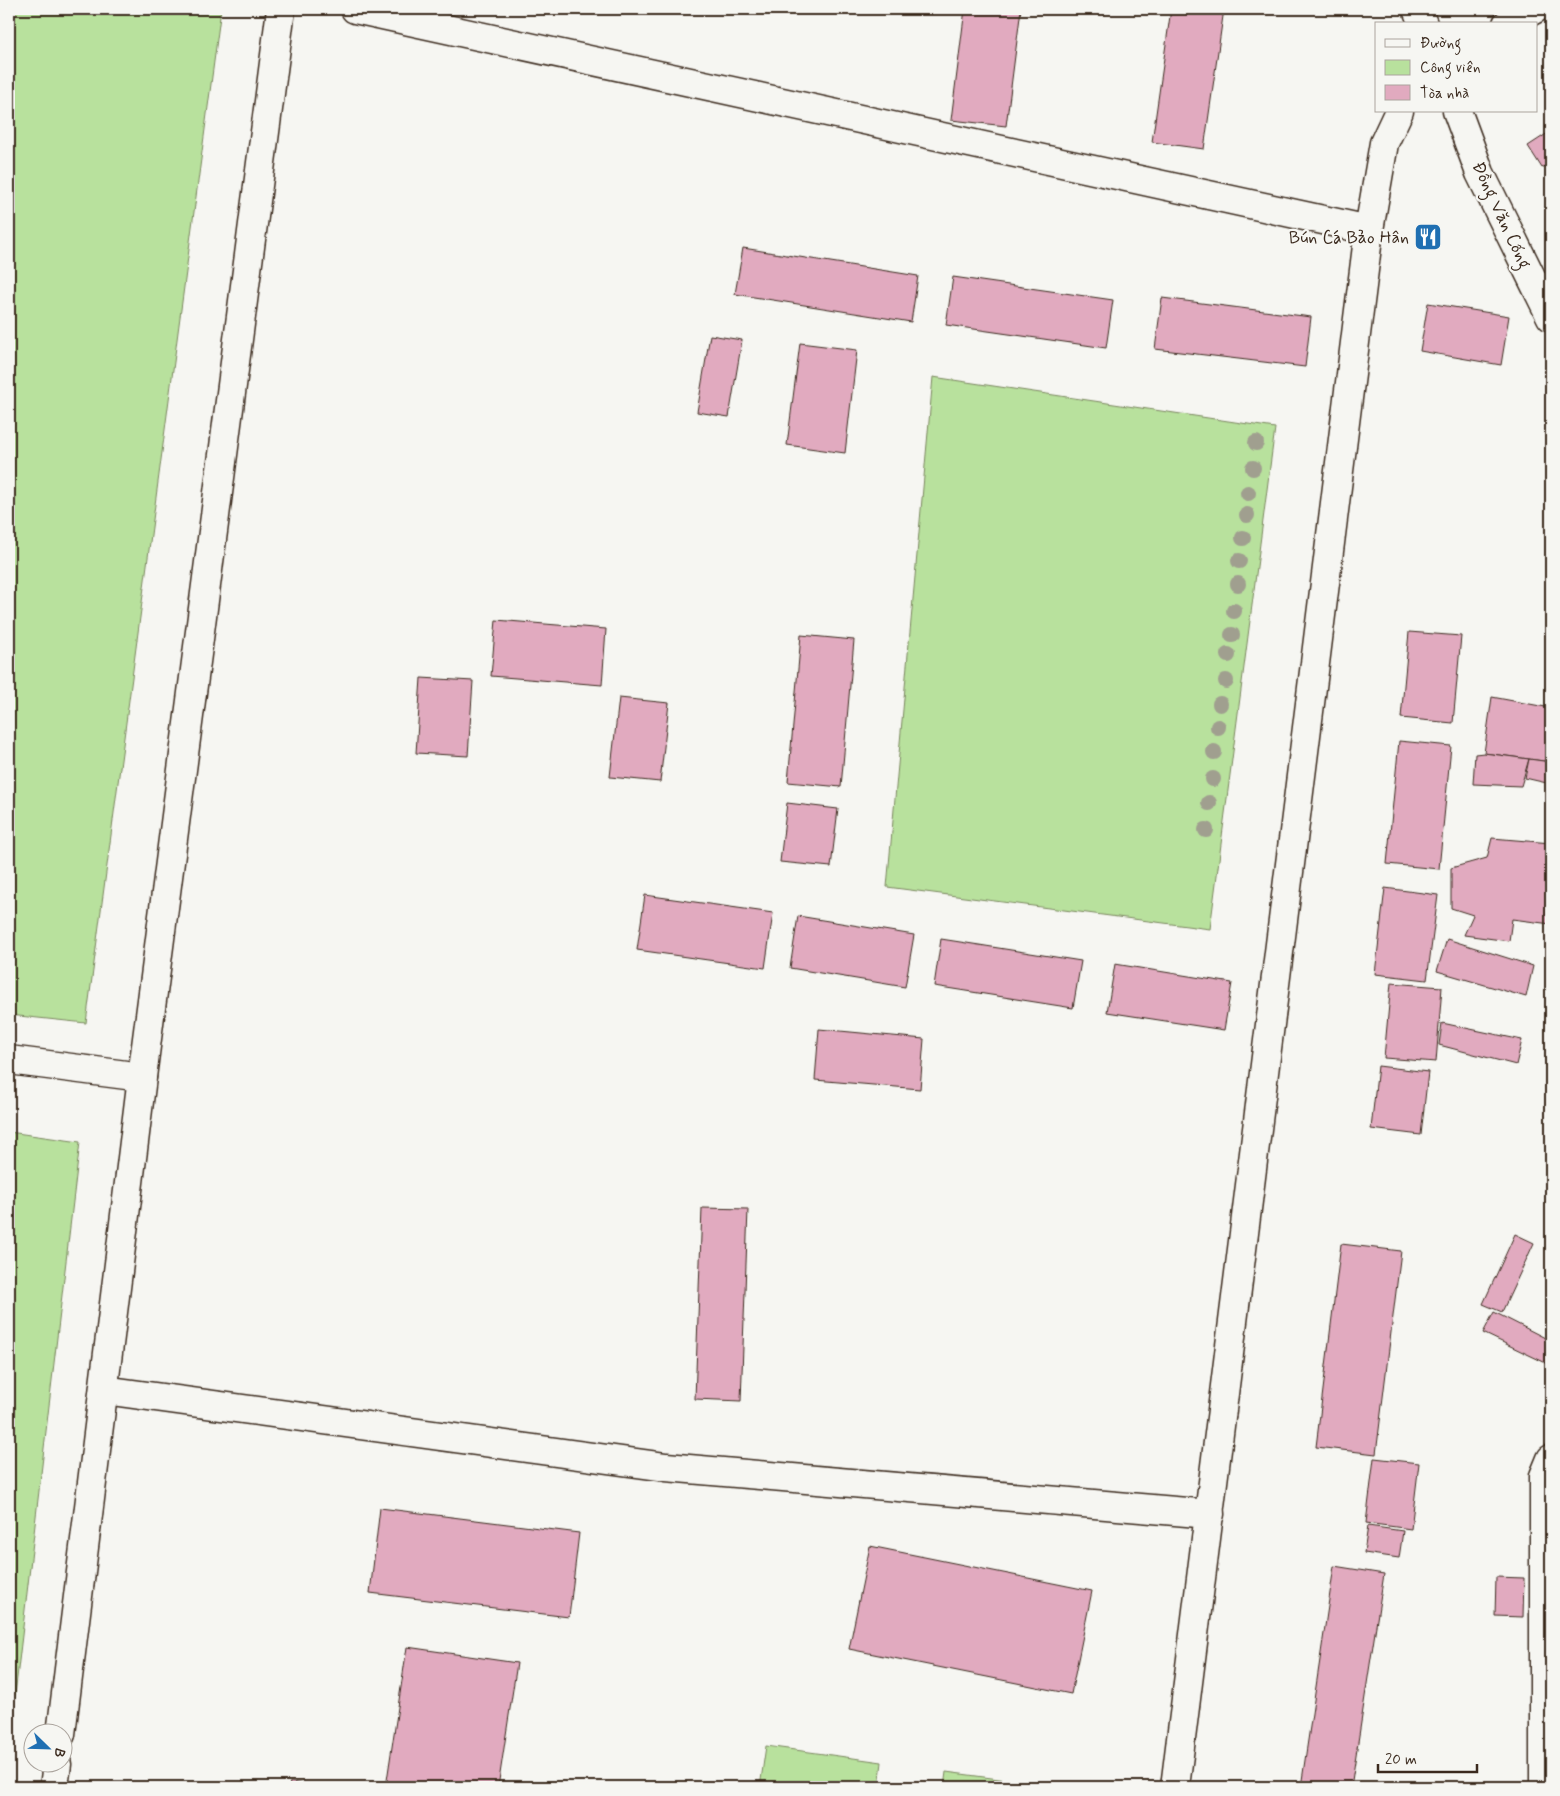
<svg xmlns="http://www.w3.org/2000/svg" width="1560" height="1796" font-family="Mynerve,sans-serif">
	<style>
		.green { fill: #b8e19d; stroke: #7a865e }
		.building { fill: #e1aabf; stroke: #3b2a1e }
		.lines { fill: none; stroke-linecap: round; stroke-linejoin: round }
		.minor-casing { stroke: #3b2a1e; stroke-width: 31 }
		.minor { stroke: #f6f6f2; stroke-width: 28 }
		.tree { fill: #a09f8f }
		.labels { text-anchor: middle; stroke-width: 4.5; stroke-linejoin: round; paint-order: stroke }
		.street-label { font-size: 18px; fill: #3b2a1e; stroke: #f6f6f2 }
		.poi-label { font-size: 18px; fill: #3b2a1e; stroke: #f6f6f2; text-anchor: end }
	</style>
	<rect width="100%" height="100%" fill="#f6f6f2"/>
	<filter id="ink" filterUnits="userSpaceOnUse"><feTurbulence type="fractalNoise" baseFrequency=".02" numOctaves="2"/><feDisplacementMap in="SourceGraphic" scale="10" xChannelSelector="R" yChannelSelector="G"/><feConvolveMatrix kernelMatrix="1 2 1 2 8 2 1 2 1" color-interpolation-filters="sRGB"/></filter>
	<g filter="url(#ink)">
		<!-- green -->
		<g class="green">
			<polygon points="9,9 221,9 86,1023 9,1015"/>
			<polygon points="933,377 1275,428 1210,929 887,887"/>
			<polygon points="9,1132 80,1142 9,1746"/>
			<polygon points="766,1746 882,1762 879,1787 760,1787"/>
			<polygon points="946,1772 1060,1787 944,1787"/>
		</g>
		<!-- building -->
		<g class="building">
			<polygon points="965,9 1021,9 1006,126 951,120"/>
			<polygon points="1171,9 1224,9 1204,149 1152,142"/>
			<polygon points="1551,131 1551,162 1542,168 1528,146"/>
			<polygon points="743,248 918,276 911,322 735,294"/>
			<polygon points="953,277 1113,300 1106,348 946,325"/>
			<polygon points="1162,298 1311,317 1305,367 1155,349"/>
			<polygon points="1428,303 1509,316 1501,365 1420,351"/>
			<polygon points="710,335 742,340 729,417 697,412"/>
			<polygon points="800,343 857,350 845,453 787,445"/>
			<polygon points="496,620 606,629 602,685 491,676"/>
			<polygon points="1409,632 1461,636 1453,723 1401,718"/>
			<polygon points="801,635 854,640 841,787 788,782"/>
			<polygon points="421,678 473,681 468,756 416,753"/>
			<polygon points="1492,697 1551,708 1551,762 1484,753"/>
			<polygon points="619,698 669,703 660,782 610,777"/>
			<polygon points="1399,741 1451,746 1439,869 1387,864"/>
			<polygon points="1484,753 1529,759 1521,786 1473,784 1475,754"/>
			<polygon points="1529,759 1551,762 1551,784 1525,778"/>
			<polygon points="787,803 838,809 831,867 780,862"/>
			<polygon points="1492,838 1551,843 1551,924 1512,919 1509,941 1464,935 1473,915 1451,908 1451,868 1487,858"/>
			<polygon points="1385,888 1438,895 1427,980 1375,974"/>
			<polygon points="645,895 773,913 765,968 637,950"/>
			<polygon points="798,916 914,935 905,987 790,968"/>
			<polygon points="941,939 1081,961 1073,1008 934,986"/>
			<polygon points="1447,939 1533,966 1526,997 1437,971"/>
			<polygon points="1115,964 1232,983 1224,1030 1107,1012"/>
			<polygon points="1391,983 1442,987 1436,1062 1384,1058"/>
			<polygon points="1442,1023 1522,1040 1516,1065 1439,1045"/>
			<polygon points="819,1029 924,1039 920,1089 815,1080"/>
			<polygon points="1378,1066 1428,1072 1421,1135 1371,1129"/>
			<polygon points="702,1208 748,1209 741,1401 695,1399"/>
			<polygon points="1515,1234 1534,1243 1502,1312 1483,1304"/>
			<polygon points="1341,1244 1401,1251 1376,1454 1316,1447"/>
			<polygon points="1494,1312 1551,1341 1551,1357 1548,1364 1483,1333"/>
			<polygon points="1374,1458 1419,1463 1411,1529 1366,1523"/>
			<polygon points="380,1508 579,1533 569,1617 370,1593"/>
			<polygon points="1368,1526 1403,1531 1399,1558 1364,1553"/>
			<polygon points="870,1546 1092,1591 1071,1694 849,1649"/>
			<polygon points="1334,1566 1384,1574 1351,1787 1301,1787"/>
			<polygon points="1496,1577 1524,1578 1523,1617 1495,1616"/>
			<polygon points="407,1647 517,1663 498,1787 386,1787"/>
			<polygon points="290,1782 324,1787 289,1787"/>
		</g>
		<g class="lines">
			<!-- minor casing -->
			<g class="minor-casing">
				<g id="minor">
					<polyline points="355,9 1369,230"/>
					<polyline points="1417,9 1423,24"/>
					<polyline points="1507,24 1535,9"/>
					<polyline points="1457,111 1480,173 1551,317"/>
					<polyline points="9,1060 142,1077"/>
					<polyline points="104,1390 666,1467 1210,1514"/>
					<polyline points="61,1734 142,1077 281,9"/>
					<polyline points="54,1787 57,1764"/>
					<polyline points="1175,1787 1369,230 1384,143 1399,111"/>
					<polyline points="1544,1787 1544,1476 1551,1459"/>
				</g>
			</g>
			<!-- minor -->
			<use href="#minor" class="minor"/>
		</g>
		<!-- trees -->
		<g class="tree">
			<circle cx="1256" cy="443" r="8"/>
			<circle cx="1253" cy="468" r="8"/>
			<circle cx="1248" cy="493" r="8"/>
			<circle cx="1247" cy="515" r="8"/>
			<circle cx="1243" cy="538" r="8"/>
			<circle cx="1239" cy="561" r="8"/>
			<circle cx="1238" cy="584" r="8"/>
			<circle cx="1234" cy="611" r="8"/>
			<circle cx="1232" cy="635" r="8"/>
			<circle cx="1228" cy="655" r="8"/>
			<circle cx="1226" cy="681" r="8"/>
			<circle cx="1220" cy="704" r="8"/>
			<circle cx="1218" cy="727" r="8"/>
			<circle cx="1214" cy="752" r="8"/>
			<circle cx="1213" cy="779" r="8"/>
			<circle cx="1209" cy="803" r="8"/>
			<circle cx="1206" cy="830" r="8"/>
		</g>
	</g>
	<!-- icons -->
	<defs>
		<g id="restaurant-square" transform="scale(1.4375)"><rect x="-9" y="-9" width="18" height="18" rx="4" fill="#1f6fb2" stroke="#f6f6f2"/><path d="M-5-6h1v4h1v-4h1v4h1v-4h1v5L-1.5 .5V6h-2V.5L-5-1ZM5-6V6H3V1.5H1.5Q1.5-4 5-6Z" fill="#fff"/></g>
	</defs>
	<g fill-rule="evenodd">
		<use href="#restaurant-square" x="1428" y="237"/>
	</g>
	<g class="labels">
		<!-- street labels -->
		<g class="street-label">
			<text transform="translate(1502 215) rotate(65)" y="6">Đồng Văn Cống</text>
		</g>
		<!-- poi labels -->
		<g class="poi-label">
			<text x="1409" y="243">Bún Cá Bảo Hân</text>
		</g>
	</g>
	<!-- margin -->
	<rect width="1560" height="1796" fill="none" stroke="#f6f6f2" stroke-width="30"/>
	<rect x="15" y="15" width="1530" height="1766" fill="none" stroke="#3b2a1e" stroke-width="2" filter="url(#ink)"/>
	<!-- legend -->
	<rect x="1375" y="22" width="162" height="90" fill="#f6f6f2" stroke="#aba49d"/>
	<rect x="1385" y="39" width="25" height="8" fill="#f6f6f2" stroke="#aba49d"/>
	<text x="1420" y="48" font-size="15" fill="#3b2a1e">Đường</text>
	<rect x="1385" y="60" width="25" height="15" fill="#b8e19d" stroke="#aba49d"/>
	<text x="1420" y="72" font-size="15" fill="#3b2a1e">Công viên</text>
	<rect x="1385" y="85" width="25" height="15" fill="#e1aabf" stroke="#aba49d"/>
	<text x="1420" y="98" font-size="15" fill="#3b2a1e">Tòa nhà</text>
	<!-- north arrow -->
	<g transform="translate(48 1748) rotate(113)"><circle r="24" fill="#f6f6f2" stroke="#aba49d"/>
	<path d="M0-4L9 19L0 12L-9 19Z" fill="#1f6fb2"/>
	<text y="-8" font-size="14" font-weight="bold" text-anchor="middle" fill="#3b2a1e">B</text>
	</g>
	<!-- scale -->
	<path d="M1378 1764v8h99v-8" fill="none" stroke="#3b2a1e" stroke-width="2.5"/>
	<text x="1385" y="1764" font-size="15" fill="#3b2a1e" stroke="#f6f6f2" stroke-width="4" paint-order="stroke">20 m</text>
</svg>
